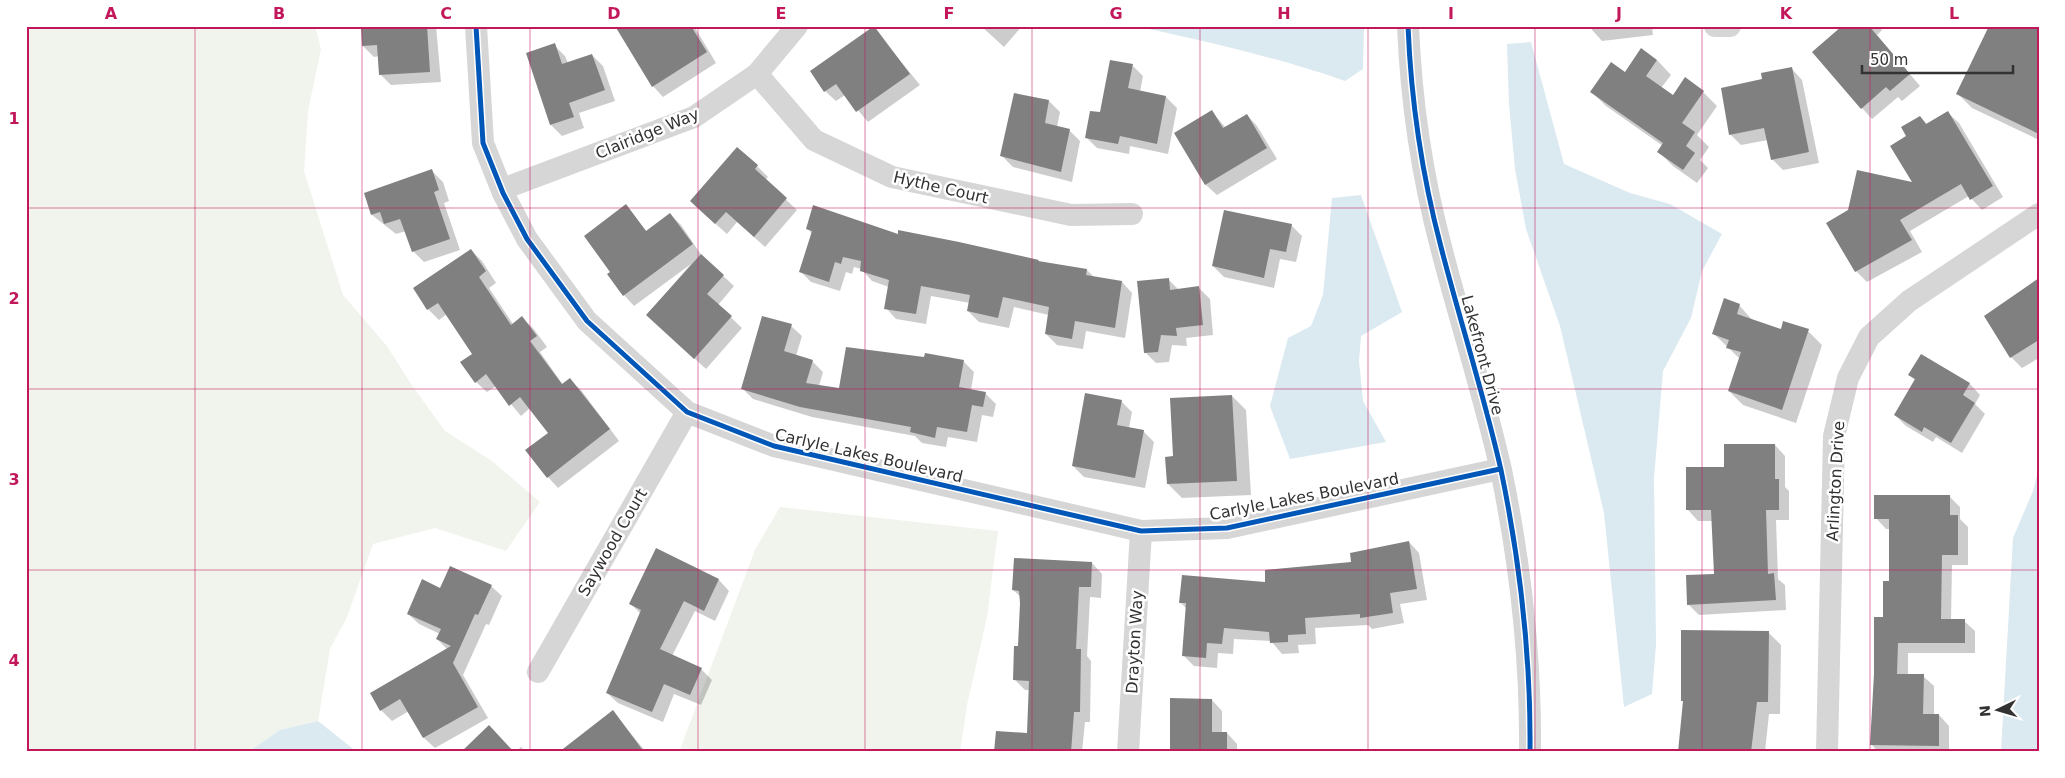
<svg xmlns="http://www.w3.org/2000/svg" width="2065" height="778" font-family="'DejaVu Sans',sans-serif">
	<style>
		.green { fill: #f1f4ed }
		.water { fill: #dbe9f0 }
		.shadow { fill: #0003 }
		.building { fill: #808080 }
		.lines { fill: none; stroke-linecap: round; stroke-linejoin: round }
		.minor { stroke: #d6d6d6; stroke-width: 22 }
		.cycleway-casing { stroke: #fff; stroke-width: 8 }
		.cycleway { stroke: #0057b8; stroke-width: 5 }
		.grid { fill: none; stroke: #c2185b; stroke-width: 1; stroke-opacity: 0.55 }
		.labels { text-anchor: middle; stroke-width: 5; stroke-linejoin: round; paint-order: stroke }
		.street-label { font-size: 16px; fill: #323232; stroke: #fff }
		.neatline { fill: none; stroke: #c2185b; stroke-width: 2 }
		.grid-label { font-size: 16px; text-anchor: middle; font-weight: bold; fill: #c2185b }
	</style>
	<rect width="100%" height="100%" fill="#fff"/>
	<!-- green -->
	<g class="green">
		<polygon points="26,26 315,26 321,49 308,111 304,171 343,295 387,346 411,384 445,431 492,461 540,502 506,551 435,528 373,544 347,617 330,649 318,721 280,730 248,752 26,752"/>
		<polygon points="780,507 998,531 987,617 967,705 960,752 679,752 755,550"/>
	</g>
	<!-- water -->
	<g class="water">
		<path d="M1135,26H1356L1364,28L1363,69L1345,81C1276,57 1206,41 1135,26Z"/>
		<polygon points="1531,42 1564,164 1630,193 1670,204 1722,234 1702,271 1691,318 1663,371 1654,478 1656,644 1652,694 1624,707 1604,513 1560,326 1526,229 1515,169 1509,104 1507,44"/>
		<polygon points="1361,195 1402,312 1361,336 1359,361 1363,401 1386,442 1290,459 1270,406 1288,338 1311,326 1323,295 1332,198"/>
		<polygon points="2039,467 2039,752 2001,752 2013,538 2033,491"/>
		<polygon points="318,721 357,752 248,752 280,730"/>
	</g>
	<!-- shadow -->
	<g class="shadow">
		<polygon points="362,26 436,26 441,82 391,85 380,74 379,56 374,57 363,46"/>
		<polygon points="625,26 694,26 716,63 663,97 653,86"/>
		<polygon points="981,26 1022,26 1004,47"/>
		<polygon points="1591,26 1652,26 1653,35 1602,41 1592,30"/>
		<polygon points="1836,26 1879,26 1882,30 1877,35 1920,86 1902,101 1898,97 1872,119 1862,108 1839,30"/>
		<polygon points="873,27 920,85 868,122 845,95 836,101 825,91"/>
		<polygon points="554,45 565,56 568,63 592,55 603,66 615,101 579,113 584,128 562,136 551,125"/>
		<polygon points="1657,60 1671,75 1661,88 1673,96 1703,92 1717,106 1697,135 1709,147 1700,160 1708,168 1697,183 1673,166 1659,152 1663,146 1606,106 1592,92 1625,73"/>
		<polygon points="2039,60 2039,140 1972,108 1958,94"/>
		<polygon points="1133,66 1143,76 1140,92 1166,97 1177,108 1168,154 1130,146 1129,154 1097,148 1086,137"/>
		<polygon points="1792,69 1802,80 1819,163 1783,170 1772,159 1768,140 1741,145 1730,134 1763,80"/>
		<polygon points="1015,94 1049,101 1060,112 1057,127 1069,130 1080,141 1072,182 1013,167 1002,156"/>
		<polygon points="1212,112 1226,128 1247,115 1257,126 1277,159 1217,195 1206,185 1176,133"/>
		<polygon points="1948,113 1959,123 2003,197 1982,210 1969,196 1910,231 1922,252 1867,282 1856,271 1914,184 1908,136 1920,117 1928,125"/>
		<polygon points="757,166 768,177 765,180 797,210 765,247 737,222 727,234 702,212"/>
		<polygon points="432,171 443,182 449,201 444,203 460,250 424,262 413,251 406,231 396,234 372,215"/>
		<polygon points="626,206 647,232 670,214 681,225 702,256 734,286 718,305 742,328 706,369 647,315 691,264 634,306 624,295 612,272"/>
		<polygon points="1291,225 1302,236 1296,262 1280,259 1274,288 1224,277 1213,266"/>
		<polygon points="807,228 899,236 1087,270 1095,278 1122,282 1132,293 1125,338 1086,331 1083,349 1057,345 1046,334 1049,315 1014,307 1009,328 979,322 968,311 970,303 931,296 926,324 896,319 886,308 889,287 872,281 861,269 854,267 852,274 846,272 840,291 811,282 800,271 812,234"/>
		<polygon points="471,250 482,261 496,283 489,288 513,324 522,318 533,328 547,347 540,352 563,385 570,380 581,390 619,441 558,488 548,477 550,433 530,408 521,416 496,386 487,392 476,382 474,354 447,314 439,320 428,309"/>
		<polygon points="1169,280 1179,290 1199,288 1210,299 1213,335 1186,338 1187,346 1172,345 1169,362 1156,363 1145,352"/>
		<polygon points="2039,280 2039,358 2022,368 2011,357 1986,316"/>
		<polygon points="1739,305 1753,321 1781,330 1808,331 1822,345 1796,423 1743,405 1729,391 1740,359 1713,333"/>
		<polygon points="791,326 802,336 796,356 812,361 823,372 819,386 840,389 964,362 974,372 971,390 985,393 996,404 993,417 982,415 977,442 948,437 946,447 922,443 915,436 812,417 753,399 742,388"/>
		<polygon points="1922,355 1970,384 1980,395 1975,404 1985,414 1962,453 1936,437 1933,442 1906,426 1895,415 1916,381 1910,375"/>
		<polygon points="1232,396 1246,410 1251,495 1182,498 1168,484"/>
		<polygon points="1121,401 1132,412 1129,428 1143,431 1154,442 1145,488 1084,477 1073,466"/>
		<polygon points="1775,445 1785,456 1785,487 1789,491 1789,520 1776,520 1778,579 1785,585 1786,610 1699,615 1688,604 1716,575 1713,521 1698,521 1688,510 1725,469"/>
		<polygon points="1949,496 1960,507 1960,519 1968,527 1968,565 1952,565 1951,621 1964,621 1975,631 1975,653 1908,653 1908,675 1923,676 1934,686 1934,715 1939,715 1949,726 1949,752 1878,752 1872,745 1890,582 1890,529 1886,529 1876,518"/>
		<polygon points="1409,542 1419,553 1427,600 1400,604 1404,623 1372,629 1368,625 1315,628 1316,644 1298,645 1299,653 1282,654 1271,641 1234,639 1233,654 1218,653 1217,668 1194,666 1183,655 1187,609 1180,602 1352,563"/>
		<polygon points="656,550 719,580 729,591 715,621 695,611 672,656 701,669 712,680 701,705 674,694 663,722 618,703 607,693 641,614 630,603"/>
		<polygon points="1092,563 1102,574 1101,598 1090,597 1087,656 1091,661 1090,722 1085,722 1082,752 995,752 1028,735 1030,690 1025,690 1014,679 1019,648 1021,597 1013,590"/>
		<polygon points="491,586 502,596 489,625 486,624 463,675 488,718 435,748 424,738 409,711 392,721 381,710 448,650 437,639 440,634 419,624 408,614 441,589"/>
		<polygon points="1768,632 1781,645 1780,714 1769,714 1765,752 1679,752 1684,703 1682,700"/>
		<polygon points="1212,700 1222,711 1222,733 1227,733 1237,744 1237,752 1171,752"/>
		<polygon points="613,712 646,752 569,752"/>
		<polygon points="521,747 526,752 515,752"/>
	</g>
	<!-- building -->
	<g class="building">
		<polygon points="361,26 427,26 430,72 379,75 377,45 362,46"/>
		<polygon points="615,26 691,26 707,52 652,87"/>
		<polygon points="874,26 910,74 856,112 836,84 824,92 810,71"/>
		<polygon points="1842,26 1869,26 1910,74 1890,91 1886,87 1861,109 1812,52"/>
		<polygon points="1989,26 2039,26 2039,134 1956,94"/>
		<polygon points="555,43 562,64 592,54 605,90 569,103 574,117 550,125 526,53"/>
		<polygon points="1641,48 1657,60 1646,76 1673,95 1685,77 1704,91 1682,123 1695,132 1686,146 1695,153 1683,170 1657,152 1663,143 1590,92 1611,62 1625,72"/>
		<polygon points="1110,60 1133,64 1128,88 1166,96 1157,144 1120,136 1118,144 1085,138 1090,111 1100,112"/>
		<polygon points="1792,67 1809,152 1771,160 1764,128 1729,135 1721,88 1762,79 1761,73"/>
		<polygon points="1014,93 1049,100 1045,123 1070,129 1061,172 1000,156"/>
		<polygon points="1212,110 1223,128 1247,114 1267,148 1205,185 1174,133"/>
		<polygon points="1948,111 1993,186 1970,200 1961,184 1900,220 1912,240 1855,272 1826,223 1848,210 1857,170 1912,182 1890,146 1906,136 1901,127 1920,116 1926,124"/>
		<polygon points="737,147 758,165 755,169 787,198 754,237 726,212 715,224 690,201"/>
		<polygon points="432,169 439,190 434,192 450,239 412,252 400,219 384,224 380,212 371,215 364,193"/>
		<polygon points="626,204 646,231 670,213 693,244 623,296 607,274 610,272 584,236"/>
		<polygon points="813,205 898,234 898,230 959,242 1039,260 1038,261 1087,269 1086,275 1122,281 1115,328 1075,321 1072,339 1045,334 1049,307 1003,297 998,318 967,311 970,295 921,286 916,314 884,309 889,280 860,271 861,261 843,257 841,264 835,262 829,282 799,272 812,231 806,229"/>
		<polygon points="1224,210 1292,224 1286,252 1270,249 1264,278 1212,266"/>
		<polygon points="471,249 486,271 479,277 511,325 522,316 537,336 530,341 562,384 570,378 610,429 547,478 525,450 548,433 520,397 509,406 486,374 475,383 460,362 472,354 438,303 427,310 413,288"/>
		<polygon points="701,254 724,275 707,294 732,316 694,359 646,315"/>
		<polygon points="1169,278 1170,290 1199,286 1203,325 1176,328 1177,336 1161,335 1158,352 1144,353 1137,281"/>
		<polygon points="2039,278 2039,340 2010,358 1984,316"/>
		<polygon points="1724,298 1740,304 1737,314 1781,329 1783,321 1809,329 1782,410 1728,391 1741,352 1726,348 1729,340 1712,334"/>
		<polygon points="762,316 792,324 784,351 813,360 806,383 839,388 846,347 924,357 925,353 964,360 959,387 986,392 983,407 972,405 967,432 937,427 935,438 910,432 911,427 800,407 741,389"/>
		<polygon points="1921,354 1970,383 1963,395 1975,403 1951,443 1924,427 1922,432 1894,415 1915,379 1908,375"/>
		<polygon points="1085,393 1122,400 1117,425 1144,430 1135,478 1072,466"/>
		<polygon points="1232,395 1237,481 1167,484 1165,457 1173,456 1170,398"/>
		<polygon points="1724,444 1775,444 1775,479 1779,479 1779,510 1766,510 1768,574 1774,573 1776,600 1687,605 1686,575 1714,574 1711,510 1686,510 1686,467 1724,467"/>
		<polygon points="1874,495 1950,495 1950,515 1958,515 1958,555 1942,555 1941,619 1965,619 1965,643 1898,643 1897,674 1924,674 1923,714 1939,714 1939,746 1870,745 1874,674 1874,617 1883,617 1883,581 1889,581 1889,519 1874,519"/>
		<polygon points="1409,541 1417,589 1390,593 1393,613 1360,618 1360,614 1305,618 1306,634 1288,635 1288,642 1270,643 1269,632 1224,628 1222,644 1207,643 1206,658 1182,656 1186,603 1179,603 1182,575 1265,582 1265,570 1351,562 1350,553"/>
		<polygon points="656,548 719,579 704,611 684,601 660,649 702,668 690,695 664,684 652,712 606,693 641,610 629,604"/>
		<polygon points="1014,558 1092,562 1091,587 1079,587 1076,649 1081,649 1080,712 1074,712 1071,752 994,752 996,731 1027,733 1029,681 1013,680 1014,646 1018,646 1020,603 1019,591 1012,590"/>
		<polygon points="450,566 492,585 478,615 475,614 453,663 478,707 423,738 400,699 380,711 370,693 451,646 436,639 441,629 407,614 422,579 440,588"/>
		<polygon points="1681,630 1769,631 1768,702 1757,702 1751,752 1678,752 1683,701 1681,701"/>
		<polygon points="1170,698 1212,699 1212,732 1227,732 1227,752 1170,752"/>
		<polygon points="613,710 644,752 559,752"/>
		<polygon points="489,725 514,752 461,752"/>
	</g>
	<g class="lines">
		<!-- minor -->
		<g class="minor">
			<polyline points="476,26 483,143 503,193 527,239 587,321 687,412 774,446 1141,531 1227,528 1500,469"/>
			<path d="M1408,26C1411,100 1422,175 1441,247C1460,321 1484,395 1501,470C1520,562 1531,657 1530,752"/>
			<polyline points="1715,26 1730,26"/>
			<polyline points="757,74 814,140 892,177 1071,215 1132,214"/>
			<polyline points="503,193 508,187 694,117 757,74 797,26"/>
			<polyline points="538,672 687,412"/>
			<polyline points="1128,752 1141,531"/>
			<polyline points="1827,752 1834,436 1848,378 1869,337 1909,301 2039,214"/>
		</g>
		<!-- cycleway casing -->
		<g class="cycleway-casing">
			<g id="cycleway">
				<polyline points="476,26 483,143 503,193 527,239 587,321 687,412 774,446 1141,531 1227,528 1500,469"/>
				<path d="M1408,26C1411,100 1422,175 1441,247C1460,321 1484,395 1501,470C1520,562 1531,657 1530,752"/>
			</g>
		</g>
		<!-- cycleway -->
		<use href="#cycleway" class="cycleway"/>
	</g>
	<!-- grid -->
	<path class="grid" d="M195,26V752M362,26V752M530,26V752M698,26V752M865,26V752M1032,26V752M1200,26V752M1368,26V752M1535,26V752M1702,26V752M1870,26V752M26,208H2039M26,389H2039M26,570H2039"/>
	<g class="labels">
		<!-- street labels -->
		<g class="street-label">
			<text transform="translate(647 133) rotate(-22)" y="6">Clairidge Way</text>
			<text transform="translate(941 187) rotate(13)" y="6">Hythe Court</text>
			<text transform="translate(1483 355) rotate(75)" y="6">Lakefront Drive</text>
			<text transform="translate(869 455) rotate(13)" y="6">Carlyle Lakes Boulevard</text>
			<text transform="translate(1835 481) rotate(-87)" y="6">Arlington Drive</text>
			<text transform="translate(1304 496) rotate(-11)" y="6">Carlyle Lakes Boulevard</text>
			<text transform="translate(612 542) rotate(-60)" y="6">Saywood Court</text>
			<text transform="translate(1134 642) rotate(-87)" y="6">Drayton Way</text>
		</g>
	</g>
	<!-- border -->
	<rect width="2065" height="778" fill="none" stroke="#ffffff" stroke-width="55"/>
	<!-- north arrow -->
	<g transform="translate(1998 710) rotate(265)" stroke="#ffffff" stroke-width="4" paint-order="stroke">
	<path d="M0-4L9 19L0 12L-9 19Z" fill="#323232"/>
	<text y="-8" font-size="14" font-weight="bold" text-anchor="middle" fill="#323232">N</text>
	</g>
	<!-- scale -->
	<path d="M1862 65v8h151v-8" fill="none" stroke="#323232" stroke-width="2.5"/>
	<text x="1870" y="65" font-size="15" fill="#323232" stroke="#ffffff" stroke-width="4" paint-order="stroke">50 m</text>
	<rect x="28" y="28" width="2010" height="722" class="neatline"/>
	<g class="grid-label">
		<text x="111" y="19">A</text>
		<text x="279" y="19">B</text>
		<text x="446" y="19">C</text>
		<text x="614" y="19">D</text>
		<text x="781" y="19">E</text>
		<text x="949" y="19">F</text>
		<text x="1116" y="19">G</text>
		<text x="1284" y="19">H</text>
		<text x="1451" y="19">I</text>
		<text x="1619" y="19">J</text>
		<text x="1786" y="19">K</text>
		<text x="1954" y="19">L</text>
		<text x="14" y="124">1</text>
		<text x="14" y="304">2</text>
		<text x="14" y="485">3</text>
		<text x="14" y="666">4</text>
	</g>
</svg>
